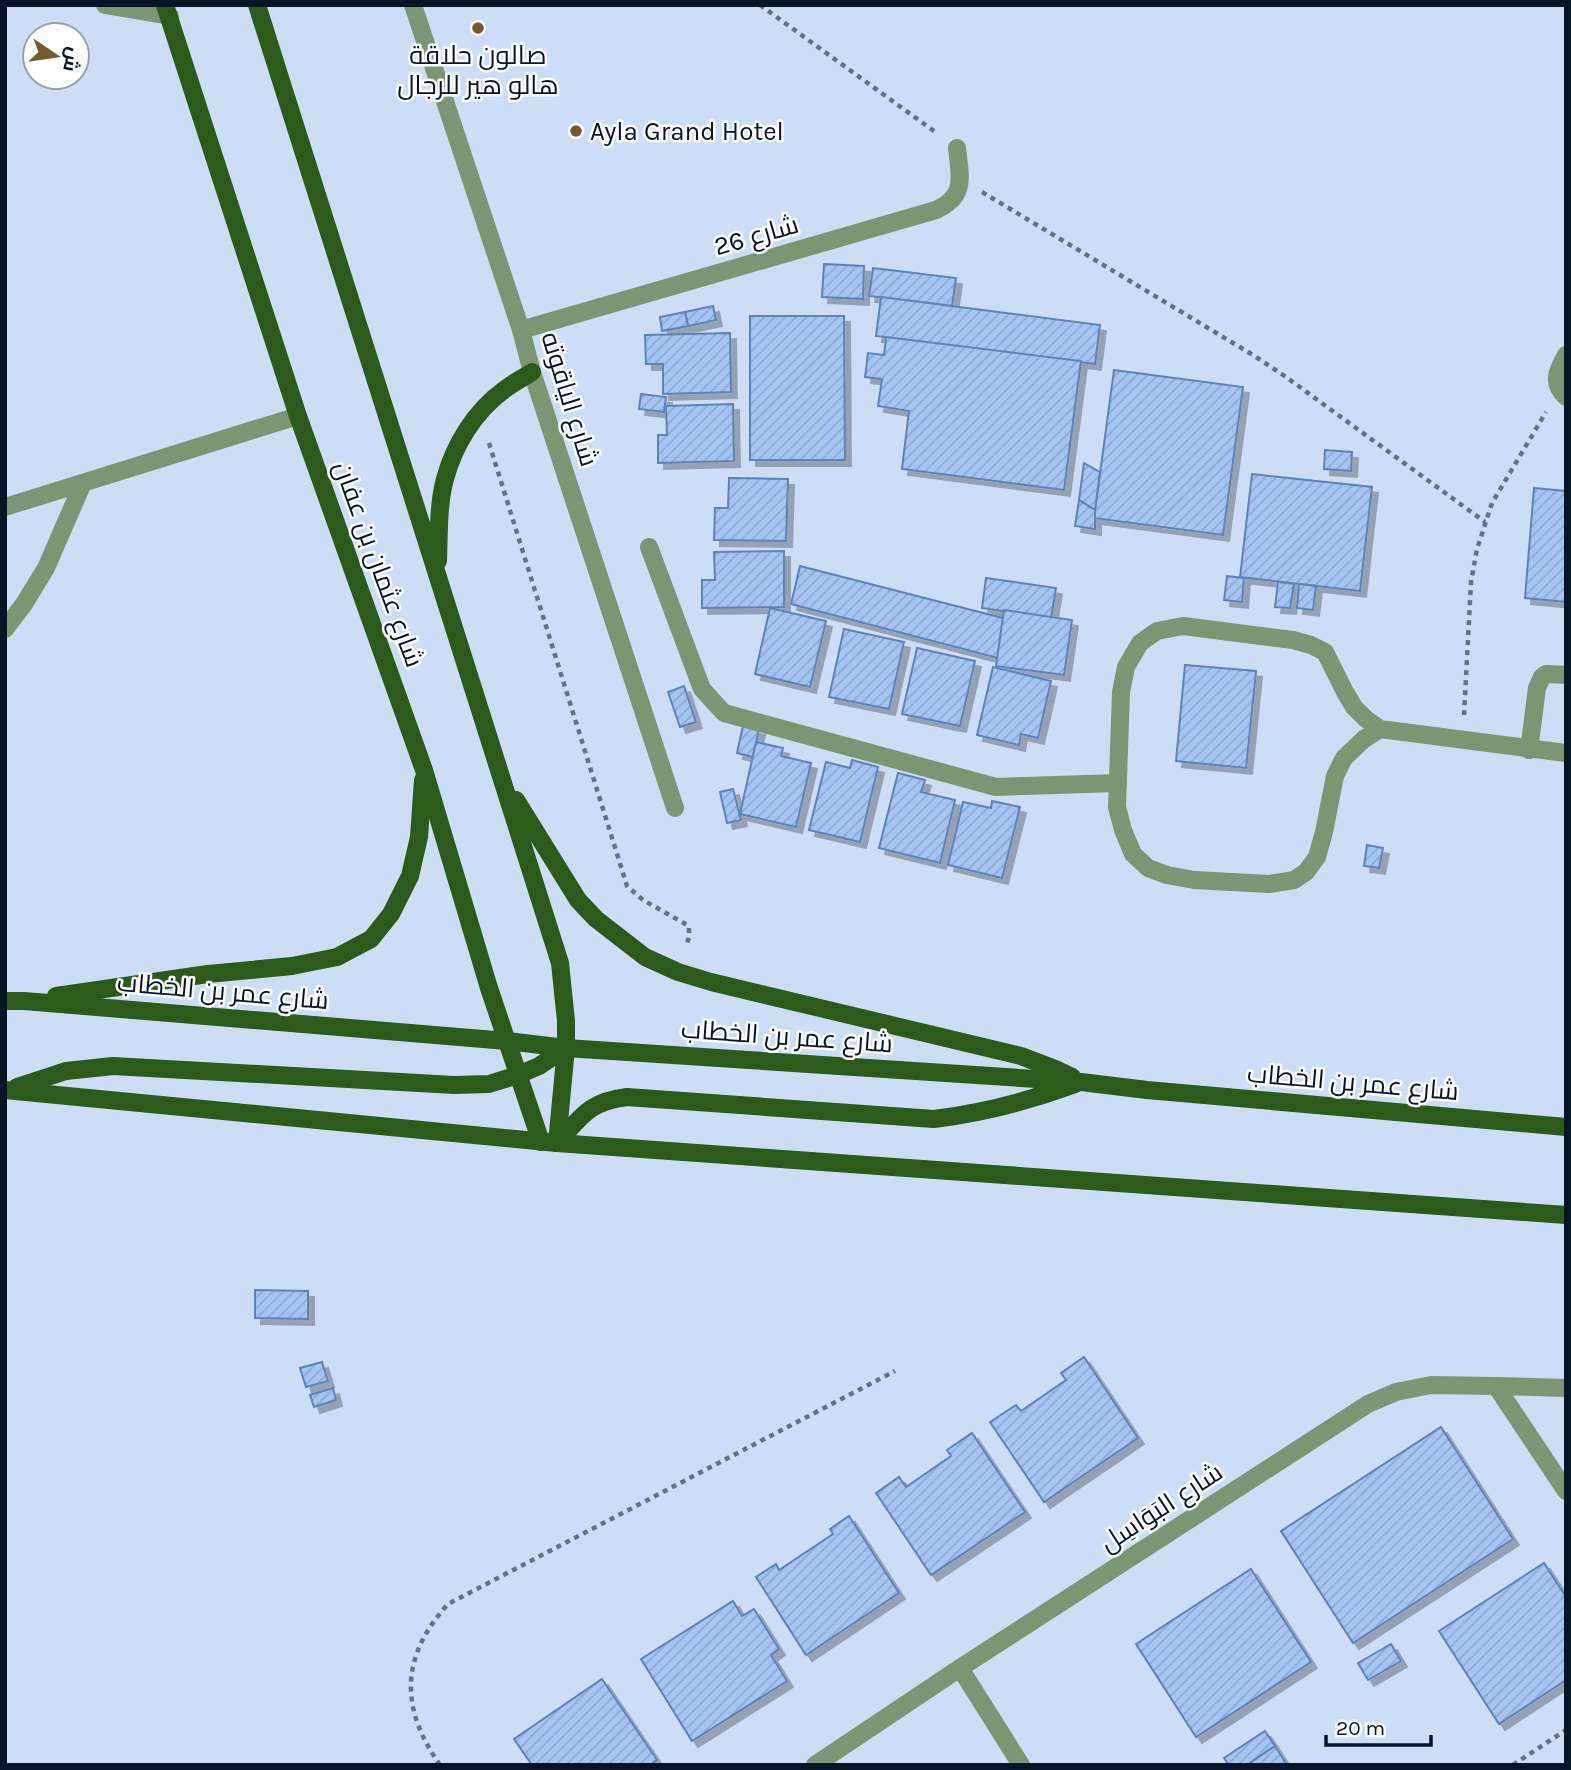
<svg xmlns="http://www.w3.org/2000/svg" width="1571" height="1770" font-family="Karla,Cairo,sans-serif">
	<style>
		.building { fill: url(#building-hatch); stroke: #5f83b8; stroke-width: 2; filter: url(#shadow) }
		.lines { fill: none; stroke-linecap: round; stroke-linejoin: round }
		.path { stroke: #637288; stroke-width: 4.5; stroke-dasharray: 5 5; stroke-linecap: butt }
		.minor { stroke: #7c9674; stroke-width: 18 }
		.major { stroke: #2c5a1a; stroke-width: 18 }
		.poi-dot { fill: #765a2d; stroke: #fdfdfd; stroke-width: 2.5 }
		.labels { text-anchor: middle; stroke-width: 5; stroke-linejoin: round; paint-order: stroke }
		.poi-label { font-size: 26px; fill: #071428; stroke: #fdfdfd }
		.street-label { font-size: 26px; fill: #071428; stroke: #fdfdfd }
	</style>
	<defs>
		<pattern id="building-hatch" width="6" height="6" patternUnits="userSpaceOnUse" patternTransform="scale(1.75)"><rect width="6" height="6" fill="#a4c4f4"/><path d="M-1 1l2-2M0 6l6-6M5 7l2-2" fill="none" stroke="#8ca8d1"/></pattern>
		<filter id="shadow"><feDropShadow dx="6" dy="6" stdDeviation="0" flood-color="#0004"/></filter>
	</defs>
	<rect width="100%" height="100%" fill="#cdddf5"/>
	<!-- building -->
	<g class="building">
		<polygon points="824,264 864,266 863,299 822,297"/>
		<polygon points="873,268 956,278 952,306 869,296"/>
		<polygon points="881,297 1100,325 1095,364 876,336"/>
		<polygon points="713,306 716,320 688,326 685,312"/>
		<polygon points="685,312 688,326 662,331 660,317"/>
		<polygon points="750,316 844,316 845,460 750,460"/>
		<polygon points="730,333 731,392 663,394 663,364 646,364 645,335"/>
		<polygon points="886,337 1081,361 1064,490 902,469 909,411 878,406 882,379 865,377 868,353 884,355"/>
		<polygon points="1114,370 1243,387 1223,535 1094,518"/>
		<polygon points="641,394 666,397 664,412 639,409"/>
		<polygon points="733,404 734,461 658,463 658,435 667,435 666,406"/>
		<polygon points="1325,450 1352,452 1351,471 1324,469"/>
		<polygon points="1084,463 1100,472 1095,510 1079,500"/>
		<polygon points="1252,474 1372,487 1360,591 1240,577"/>
		<polygon points="729,478 788,479 786,541 714,540 715,508 728,508"/>
		<polygon points="1534,488 1566,491 1566,602 1525,598"/>
		<polygon points="1079,500 1095,510 1095,529 1075,526"/>
		<polygon points="784,551 784,607 702,608 702,580 715,580 714,552"/>
		<polygon points="800,566 1003,618 998,658 791,604"/>
		<polygon points="1227,576 1244,578 1242,602 1224,600"/>
		<polygon points="986,578 1056,588 1051,618 982,608"/>
		<polygon points="1278,582 1294,584 1290,608 1275,607"/>
		<polygon points="1299,584 1316,586 1313,610 1297,608"/>
		<polygon points="770,608 826,621 810,687 755,674"/>
		<polygon points="1004,610 1072,620 1064,675 996,666"/>
		<polygon points="844,629 904,642 889,709 829,697"/>
		<polygon points="917,648 975,661 960,726 902,714"/>
		<polygon points="1185,665 1256,671 1246,768 1176,761"/>
		<polygon points="993,667 1051,681 1038,738 1021,734 1019,745 977,735"/>
		<polygon points="684,686 696,722 680,727 668,692"/>
		<polygon points="743,726 759,729 753,757 737,753"/>
		<polygon points="756,742 783,748 781,756 811,763 796,827 740,814"/>
		<polygon points="852,760 878,767 860,842 809,830 826,762 850,768"/>
		<polygon points="898,773 925,780 921,792 955,800 940,863 879,848"/>
		<polygon points="733,789 741,820 727,823 720,792"/>
		<polygon points="992,801 1020,807 1002,878 948,865 963,802 991,808"/>
		<polygon points="1367,845 1383,848 1379,868 1364,866"/>
		<polygon points="255,1290 308,1291 308,1319 255,1318"/>
		<polygon points="1084,1357 1138,1438 1044,1502 990,1422 1016,1405 1021,1411 1066,1380 1061,1373"/>
		<polygon points="322,1362 328,1381 306,1387 300,1368"/>
		<polygon points="333,1388 336,1400 314,1407 310,1395"/>
		<polygon points="1441,1427 1513,1539 1353,1643 1281,1531"/>
		<polygon points="972,1433 1025,1512 931,1575 876,1493 899,1477 906,1487 951,1456 947,1450"/>
		<polygon points="849,1516 899,1593 806,1655 756,1577 776,1564 779,1570 833,1534 830,1529"/>
		<polygon points="1544,1563 1566,1597 1566,1680 1499,1724 1439,1631"/>
		<polygon points="1251,1569 1311,1662 1196,1737 1136,1644"/>
		<polygon points="733,1601 742,1616 754,1609 779,1649 771,1655 787,1681 692,1741 641,1659"/>
		<polygon points="1391,1644 1401,1661 1368,1680 1358,1663"/>
		<polygon points="602,1679 657,1760 650,1765 532,1765 514,1739"/>
		<polygon points="1265,1731 1275,1746 1247,1765 1229,1765 1224,1758"/>
		<polygon points="1275,1746 1287,1765 1247,1765"/>
	</g>
	<g class="lines">
		<!-- path -->
		<g class="path">
			<polyline points="760,5 938,134"/>
			<polyline points="982,192 1253,355 1286,377 1485,522"/>
			<polyline points="489,443 627,886 643,900 689,926 689,937 686,947"/>
			<polyline points="1464,715 1471,582 1477,549 1492,503 1546,412"/>
			<path d="M440,1765C399,1707 401,1656 448,1604L895,1371"/>
			<polyline points="1513,1765 1566,1730"/>
		</g>
		<!-- minor -->
		<g class="minor">
			<polyline points="105,5 170,16"/>
			<polyline points="413,5 521,330 532,372 675,808"/>
			<path d="M521,330L936,210C967,196 960,177 957,148"/>
			<path d="M1566,355C1557,371 1551,383 1566,397"/>
			<polyline points="5,507 298,416"/>
			<polyline points="649,547 702,689 724,713 996,787 1118,783"/>
			<polyline points="5,629 24,604 46,568 83,483"/>
			<polyline points="1380,729 1364,739 1344,758 1335,776 1324,832 1317,857 1306,872 1294,880 1269,884 1194,880 1167,875 1148,868 1133,854 1123,830 1117,807 1121,692 1126,667 1140,643 1157,631 1183,626 1293,640 1311,645 1325,652 1345,692 1354,707 1366,719 1380,729 1566,753"/>
			<polyline points="1529,750 1537,688 1542,677 1546,674 1566,675"/>
			<polyline points="1496,1386 1566,1491"/>
			<polyline points="960,1668 1021,1765"/>
			<polyline points="815,1765 960,1668 1368,1404 1396,1392 1431,1385 1496,1386 1566,1388"/>
		</g>
		<!-- major -->
		<g class="major">
			<polyline points="165,5 298,416 424,770 489,988 541,1142"/>
			<polyline points="257,5 560,963 566,1021 566,1048 557,1143"/>
			<path d="M438,561C439,535 438,504 445,479C454,445 475,411 504,390C513,383 523,378 532,372"/>
			<polyline points="516,800 578,900 596,919 645,957 678,972 711,982 1021,1056 1055,1069 1072,1077"/>
			<polyline points="56,996 208,974 292,966 337,957 371,939 391,914 410,876 419,837 423,780"/>
			<polyline points="5,1001 24,1001 507,1041 566,1048 1081,1082 1147,1090 1566,1127"/>
			<polyline points="17,1087 66,1071 113,1066 454,1085 489,1084 518,1075 539,1066 566,1048"/>
			<polyline points="5,1090 557,1143 1566,1215"/>
			<path d="M557,1143C582,1116 588,1102 627,1097L934,1119C983,1113 1029,1101 1075,1084"/>
		</g>
	</g>
	<!-- markers -->
	<g class="poi-dot">
		<circle cx="478" cy="28" r="7"/>
		<circle cx="576" cy="131" r="7"/>
	</g>
	<g class="labels">
		<!-- poi labels -->
		<g class="poi-label">
			<text x="478" y="64">صالون حلاقة<tspan x="478" dy="30">هالو هير للرجال</tspan></text>
			<text x="590" y="140" text-anchor="start">Ayla Grand Hotel</text>
		</g>
		<!-- street labels -->
		<g class="street-label">
			<text transform="translate(756 235) rotate(-16)" y="9">شارع 26</text>
			<text transform="translate(570 399) rotate(73)" y="9">شارع الياقوته</text>
			<text transform="translate(379 564) rotate(70)" y="9">شارع عثمان بن عفان</text>
			<text transform="translate(223 991) rotate(5)" y="9">شارع عمر بن الخطاب</text>
			<text transform="translate(787 1036) rotate(4)" y="9">شارع عمر بن الخطاب</text>
			<text transform="translate(1353 1082) rotate(5)" y="9">شارع عمر بن الخطاب</text>
			<text transform="translate(1161 1507) rotate(-33)" y="9">شارع البَوَاسِل</text>
		</g>
	</g>
	<!-- border -->
	<rect width="1571" height="1770" fill="none" stroke="#071428" stroke-width="14"/>
	<!-- north arrow -->
	<g transform="translate(56 56) rotate(103)"><circle r="33" fill="#fdfdfd" stroke="#9ba0a8" stroke-width="2"/>
	<path d="M0-5L12 26L0 18L-12 26Z" fill="#765a2d"/>
	<text y="-10" font-size="19" font-weight="bold" text-anchor="middle" fill="#071428">ش</text>
	</g>
	<!-- scale -->
	<path d="M1326 1735v10h105v-10" fill="none" stroke="#071428" stroke-width="3.5"/>
	<text x="1336" y="1735" font-size="21" fill="#071428" stroke="#fdfdfd" stroke-width="5" paint-order="stroke">20 m</text>
</svg>
